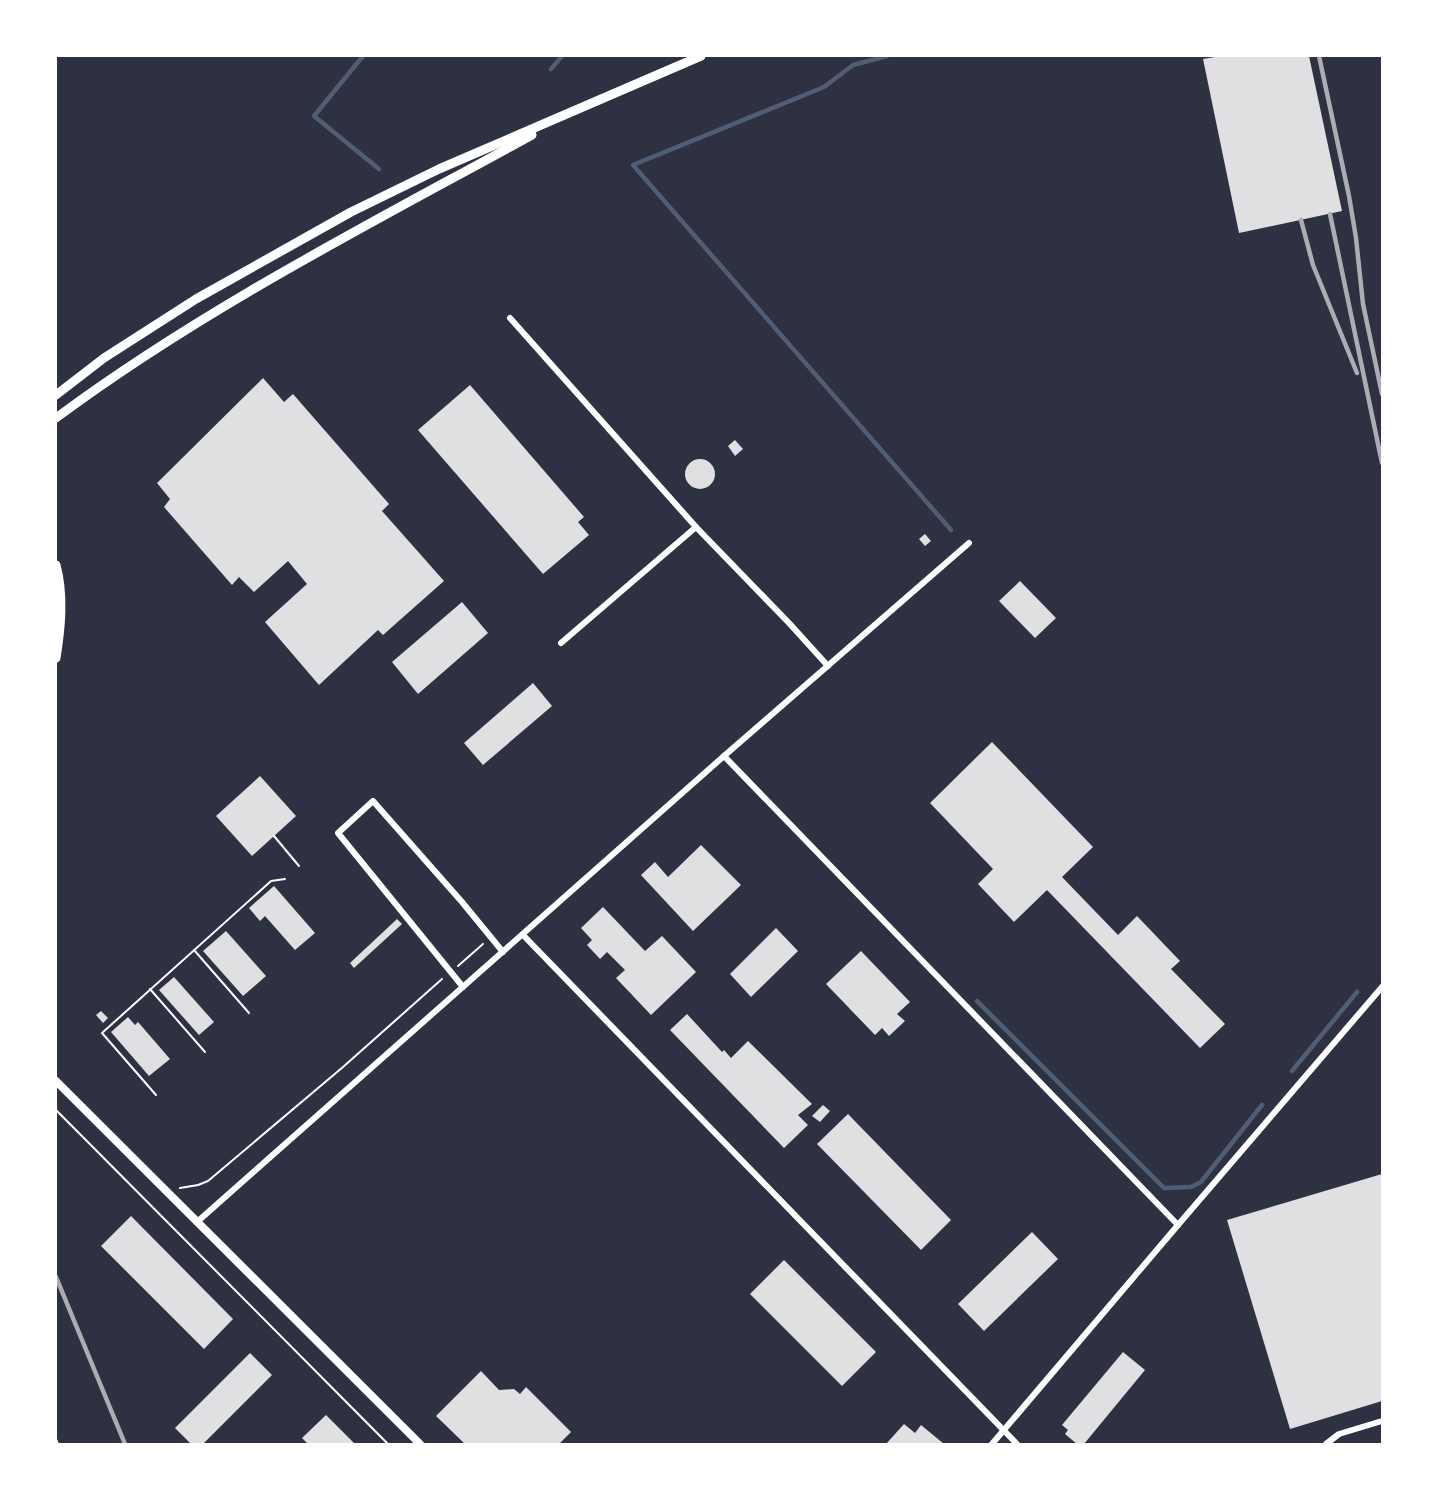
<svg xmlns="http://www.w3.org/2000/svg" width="1438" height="1500" font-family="'Work Sans',sans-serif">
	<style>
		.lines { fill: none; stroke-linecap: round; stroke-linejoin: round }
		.stream { stroke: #4f5d75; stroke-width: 4.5 }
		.building { fill: #e0e0e3 }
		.path { stroke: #fff; stroke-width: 2 }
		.minor { stroke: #fff; stroke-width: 6 }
		.tertiary { stroke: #fff; stroke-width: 8 }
		.trunk { stroke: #fff; stroke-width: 9 }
		.rail { stroke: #abadb3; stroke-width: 4.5 }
	</style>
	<rect width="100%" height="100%" fill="#2d3142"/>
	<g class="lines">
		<!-- stream -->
		<g class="stream">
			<polyline points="363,56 314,116 379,169"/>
			<polyline points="887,56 853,65 824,87 633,165 951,530"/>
			<polyline points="551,69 562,56"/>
			<polyline points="977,1001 1164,1188 1191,1187 1201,1182 1262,1105"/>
			<polyline points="1292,1071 1357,992"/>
		</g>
	</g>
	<!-- building -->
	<g class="building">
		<polygon points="1221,56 1309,56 1342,211 1239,233 1203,59"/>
		<polygon points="263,378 284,402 293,394 389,504 382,511 444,581 383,635 378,630 319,685 265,622 307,584 288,561 254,592 239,577 232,585 164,507 170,499 157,483"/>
		<polygon points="470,385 584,517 578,522 589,535 543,574 418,430"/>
		<polygon points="735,440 743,449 735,456 728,446"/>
		<circle cx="700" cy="474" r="15"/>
		<polygon points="925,534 931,541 925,546 919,539"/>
		<polygon points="1020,581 1056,618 1035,638 999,601"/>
		<polygon points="462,602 488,633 418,694 392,662"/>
		<polygon points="533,683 552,706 483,765 464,743"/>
		<polygon points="992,742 1093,847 1062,877 1118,935 1137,916 1180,961 1171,969 1225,1024 1200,1048 1047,890 1014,922 978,884 993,869 930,803"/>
		<polygon points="260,776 296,816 252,856 216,816"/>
		<polygon points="701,845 741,885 693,931 641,875 655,862 668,877"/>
		<polygon points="274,886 315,933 295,950 265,916 260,921 249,908"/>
		<polygon points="603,907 645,951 662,936 696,972 651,1015 616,978 625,970 607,952 600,959 587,945 592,940 581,928"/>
		<polygon points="397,919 402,924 354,968 350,963"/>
		<polygon points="776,928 798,951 751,997 730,974"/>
		<polygon points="226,931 266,976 243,996 203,951"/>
		<polygon points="861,951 910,1002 897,1014 905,1021 889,1036 882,1028 875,1035 826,984"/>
		<polygon points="174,977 214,1022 199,1035 159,990"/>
		<polygon points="101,1011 108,1018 103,1023 96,1015"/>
		<polygon points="687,1014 722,1052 724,1050 731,1058 748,1041 812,1104 798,1115 808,1125 784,1148 670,1030"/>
		<polygon points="128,1017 135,1025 138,1022 170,1059 149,1076 111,1032"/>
		<polygon points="823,1105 830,1111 820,1122 812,1116"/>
		<polygon points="848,1114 951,1220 921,1250 817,1144"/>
		<polygon points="1382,1174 1382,1401 1290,1429 1227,1220"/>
		<polygon points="131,1216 233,1319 204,1349 101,1246"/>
		<polygon points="1032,1232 1058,1259 984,1331 958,1304"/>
		<polygon points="784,1260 876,1352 842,1386 750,1294"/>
		<polygon points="1123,1352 1145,1370 1084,1444 1077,1444 1065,1434 1068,1430 1062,1425"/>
		<polygon points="250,1353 272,1375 203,1444 191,1444 175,1428"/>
		<polygon points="481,1371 499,1390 514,1389 520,1394 526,1387 571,1432 559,1444 465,1444 436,1416"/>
		<polygon points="326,1415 355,1444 308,1444 302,1438"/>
		<polygon points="904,1424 915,1433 921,1425 944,1444 886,1444"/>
	</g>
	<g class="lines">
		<!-- path -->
		<g class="path">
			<polyline points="274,836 299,866"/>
			<polyline points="194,950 249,1013"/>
			<polyline points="458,966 483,944"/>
			<polyline points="150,989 205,1052"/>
			<polyline points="156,1095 102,1033 271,881 285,879"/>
			<polyline points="56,1110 388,1444"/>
			<polyline points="180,1188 198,1185 208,1181 343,1067 442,979"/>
			<polyline points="56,1439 58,1444"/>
		</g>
		<!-- minor -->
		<g class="minor">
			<polyline points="510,318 696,527 789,623 828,666"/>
			<polyline points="561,643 696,527"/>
			<polyline points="724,756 1178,1225 992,1444"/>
			<polyline points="523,935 1017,1444"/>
			<polyline points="463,987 338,833 373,801 462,902 503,952"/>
			<polyline points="197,1222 724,756 969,543"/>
			<polyline points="1178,1225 1382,987"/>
			<polyline points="1326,1444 1339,1434 1382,1421"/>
		</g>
		<!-- tertiary -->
		<polyline class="tertiary" points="56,1081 420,1444"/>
		<!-- trunk -->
		<g class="trunk">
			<polyline points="56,395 104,358 196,299 351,212 439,169 701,56"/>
			<path d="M56,418C204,308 370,224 532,135"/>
			<path d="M56,565C64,595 61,627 56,658"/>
		</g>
		<!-- rail -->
		<g class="rail">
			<polyline points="1319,56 1349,196 1356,238 1363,304 1382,394"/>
			<polyline points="1330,214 1382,463"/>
			<polyline points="1301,220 1313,265 1357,373"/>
			<polyline points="56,1277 125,1444"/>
		</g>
	</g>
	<!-- border -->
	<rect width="1438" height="1500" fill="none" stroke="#ffffff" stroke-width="114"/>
</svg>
